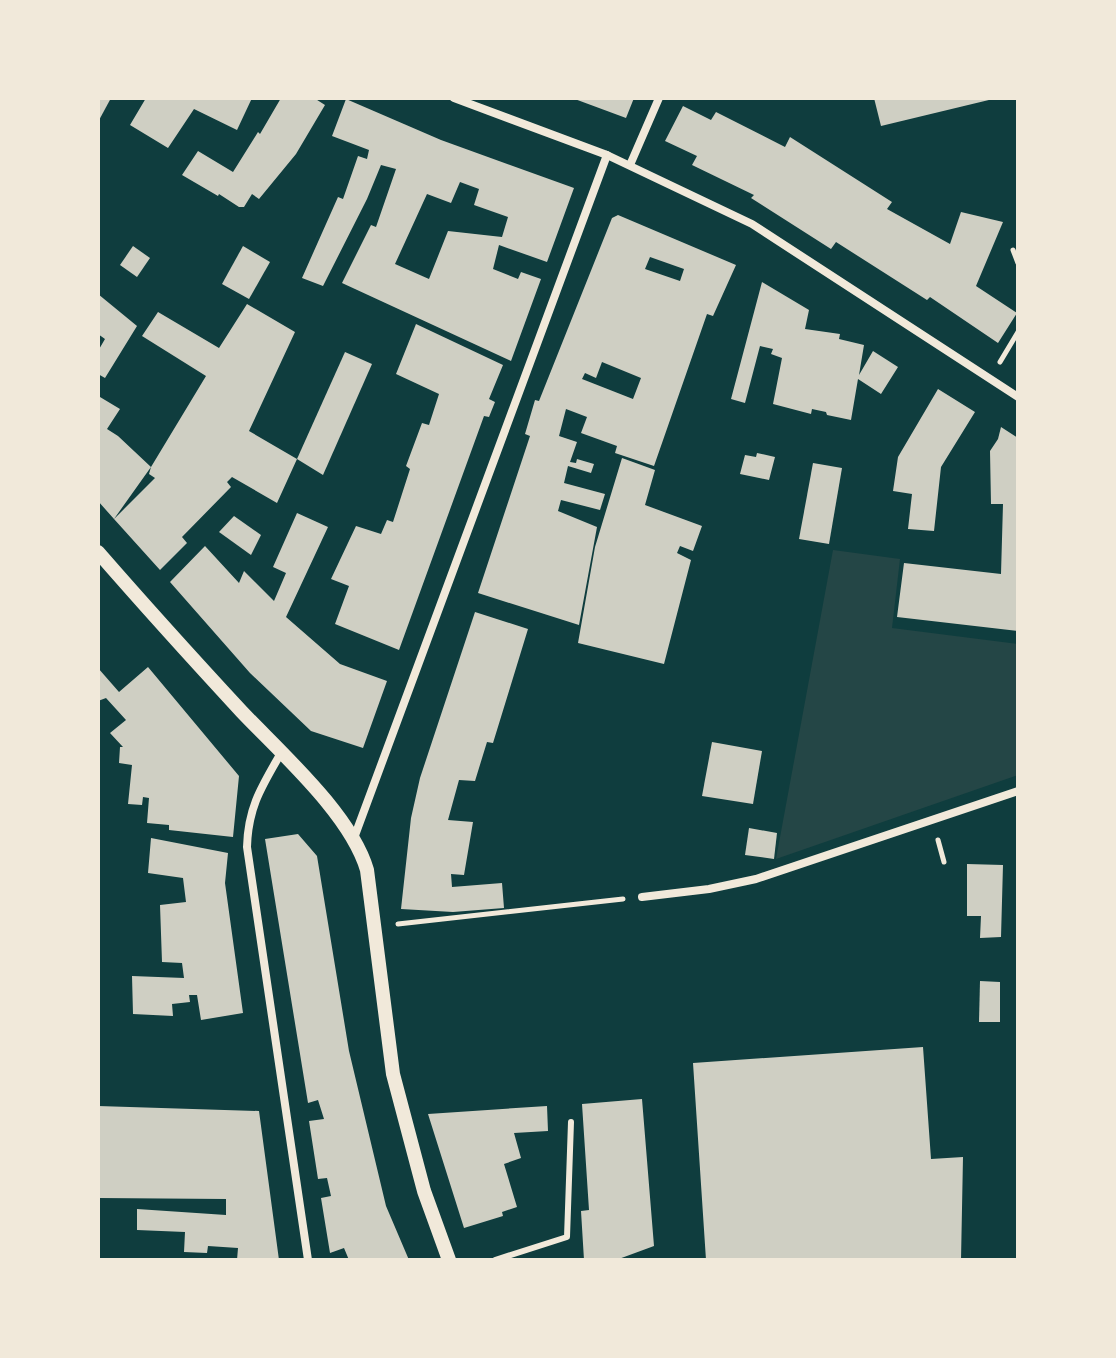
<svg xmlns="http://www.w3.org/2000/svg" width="1116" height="1358" font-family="Mulish,sans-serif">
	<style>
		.green { fill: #244646 }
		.building { fill: #cfcfc3; fill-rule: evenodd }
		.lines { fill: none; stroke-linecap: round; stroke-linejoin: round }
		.path { stroke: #f1e9da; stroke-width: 5 }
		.service { stroke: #f1e9da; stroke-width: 6 }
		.minor { stroke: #f1e9da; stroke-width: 8 }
		.tertiary { stroke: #f1e9da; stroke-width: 14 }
	</style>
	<rect width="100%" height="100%" fill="#0f3d3e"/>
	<!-- green -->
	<polygon class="green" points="833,550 900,559 892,628 1018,644 1018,775 776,859"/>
	<!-- building -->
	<g class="building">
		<polygon points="98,98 111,98 98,122"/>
		<polygon points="146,98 252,98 237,130 194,109 168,148 130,125"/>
		<polygon points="281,98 314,98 325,105 296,154 259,199 252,194 244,207 239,207 219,194 218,196 182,175 198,151 233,172 258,132 260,134"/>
		<polygon points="572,98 634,98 626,118"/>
		<polygon points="874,98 993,98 993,99 881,126"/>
		<path d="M346,99L441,140L574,188L547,262L499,245L493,269L518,279L521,272L541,279L511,361L342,283L371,225L376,227L396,169L381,165L367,199L323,286L302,278L338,197L343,199L358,156L367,159L369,150L332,136ZM460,182L479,189L474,205L508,217L502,237L448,231L429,279L395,264L427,194L451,203Z"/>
		<polygon points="683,106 711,120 716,112 785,147 790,137 892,202 887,209 950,244 961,212 1003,222 976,286 1017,313 998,343 930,297 927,300 836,242 831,249 751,198 754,195 692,165 697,156 665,141"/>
		<path d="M618,215L736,265L713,316L707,314L654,466L615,453L617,446L581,433L587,417L566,409L559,436L577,442L570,462L576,463L577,459L594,464L591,473L568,466L564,483L605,494L600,510L561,500L558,511L597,527L579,625L478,593L530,436L525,434L535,400L539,401L612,218ZM650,257L684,269L680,281L645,269ZM602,362L641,378L633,399L582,379L585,373L596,378Z"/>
		<polygon points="133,246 150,258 137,277 120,265"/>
		<polygon points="243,246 270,262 249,299 222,284"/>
		<polygon points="762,282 809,310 805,329 840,334 839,339 864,345 859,375 873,351 898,367 881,394 858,379 851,420 827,415 826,412 812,409 811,414 773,404 782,358 771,354 773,349 760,346 745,403 731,399"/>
		<polygon points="98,294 137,326 105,378 98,374 98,351 105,339 98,334"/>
		<polygon points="247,304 295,332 249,431 297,459 277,503 232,477 227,482 231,487 182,537 187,543 160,570 114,519 98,501 98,400 100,397 120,409 107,429 118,436 151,467 114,519 155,478 149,474 151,467 206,376 142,336 158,312 219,348"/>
		<polygon points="416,324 503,365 489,399 495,402 489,417 484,416 399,650 335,624 349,586 331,579 356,526 381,534 387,520 393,522 410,469 406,466 422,423 429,425 439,394 396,374"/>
		<polygon points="345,352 372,364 323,475 297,459"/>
		<polygon points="938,389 975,412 941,467 934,531 908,529 912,494 893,491 898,457"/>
		<polygon points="1001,427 1018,438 1018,631 897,617 904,563 1001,574 1003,504 991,504 990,451 998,439"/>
		<polygon points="757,453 775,457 769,480 740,474 745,455 756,457"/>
		<polygon points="622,458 655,470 645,505 702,526 693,551 680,546 677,553 691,560 664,664 578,643 595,547"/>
		<polygon points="813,463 842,468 829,544 799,539"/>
		<polygon points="297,513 328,527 286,617 340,664 387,681 363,748 311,731 250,673 170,582 205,546 239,583 244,571 274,601 286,573 273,567"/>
		<polygon points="234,516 261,535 251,555 219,532"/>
		<polygon points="475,612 528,629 493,743 487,742 475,781 459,780 448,820 473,822 464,875 451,874 452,887 502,883 504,908 453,912 401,909 411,818 420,778"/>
		<polygon points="148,667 239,776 233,837 169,830 169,825 147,823 149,798 143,797 142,805 128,804 132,765 119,763 120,747 123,747 110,733 126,720 106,698 98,701 98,668 119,692"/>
		<polygon points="712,742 762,751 753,804 702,796"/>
		<polygon points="749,828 777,833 774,859 745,855"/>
		<polygon points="298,834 317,856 349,1051 386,1206 409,1260 349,1260 344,1248 330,1253 321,1198 331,1196 327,1178 318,1179 309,1121 324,1119 318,1100 308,1103 265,839"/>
		<polygon points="151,838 228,853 225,883 243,1013 201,1020 197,995 189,995 190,1002 172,1004 173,1016 133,1014 132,976 184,978 182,963 162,962 160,905 186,902 183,878 148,873"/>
		<polygon points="967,864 1003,865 1001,937 980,938 981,916 967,916"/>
		<polygon points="980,981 1000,982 1000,1022 979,1022"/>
		<polygon points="923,1047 931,1159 963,1157 961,1260 706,1260 693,1063"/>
		<polygon points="642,1099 654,1246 616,1260 584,1260 581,1211 589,1210 582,1104"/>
		<polygon points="98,1106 259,1111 279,1260 237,1260 238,1248 208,1246 207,1253 184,1252 185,1232 137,1230 137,1209 226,1215 226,1199 98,1198"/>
		<polygon points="547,1106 548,1131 514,1133 521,1158 504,1164 517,1207 502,1212 503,1216 464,1228 428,1114"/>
	</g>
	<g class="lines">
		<!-- path -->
		<g class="path">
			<polyline points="1013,250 1018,263"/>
			<polyline points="1000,362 1018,332"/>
			<polyline points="938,840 944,862"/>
			<polyline points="398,924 623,899"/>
		</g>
		<!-- service -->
		<polyline class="service" points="495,1260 567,1237 571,1122"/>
		<!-- minor -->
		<g class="minor">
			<polyline points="454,98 607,155 752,224 1018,397"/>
			<polyline points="630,165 659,98"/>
			<path d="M281,753C262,786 248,807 247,847L308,1260"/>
			<polyline points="354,838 607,155"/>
			<polyline points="642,897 709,889 756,879 1018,791"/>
		</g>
		<!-- tertiary -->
		<path class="tertiary" d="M98,552C145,606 193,659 242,712C282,754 351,815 367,870L393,1074L424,1191L449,1260"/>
	</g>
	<!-- border -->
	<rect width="1116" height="1358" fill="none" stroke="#f1e9da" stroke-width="200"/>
</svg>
